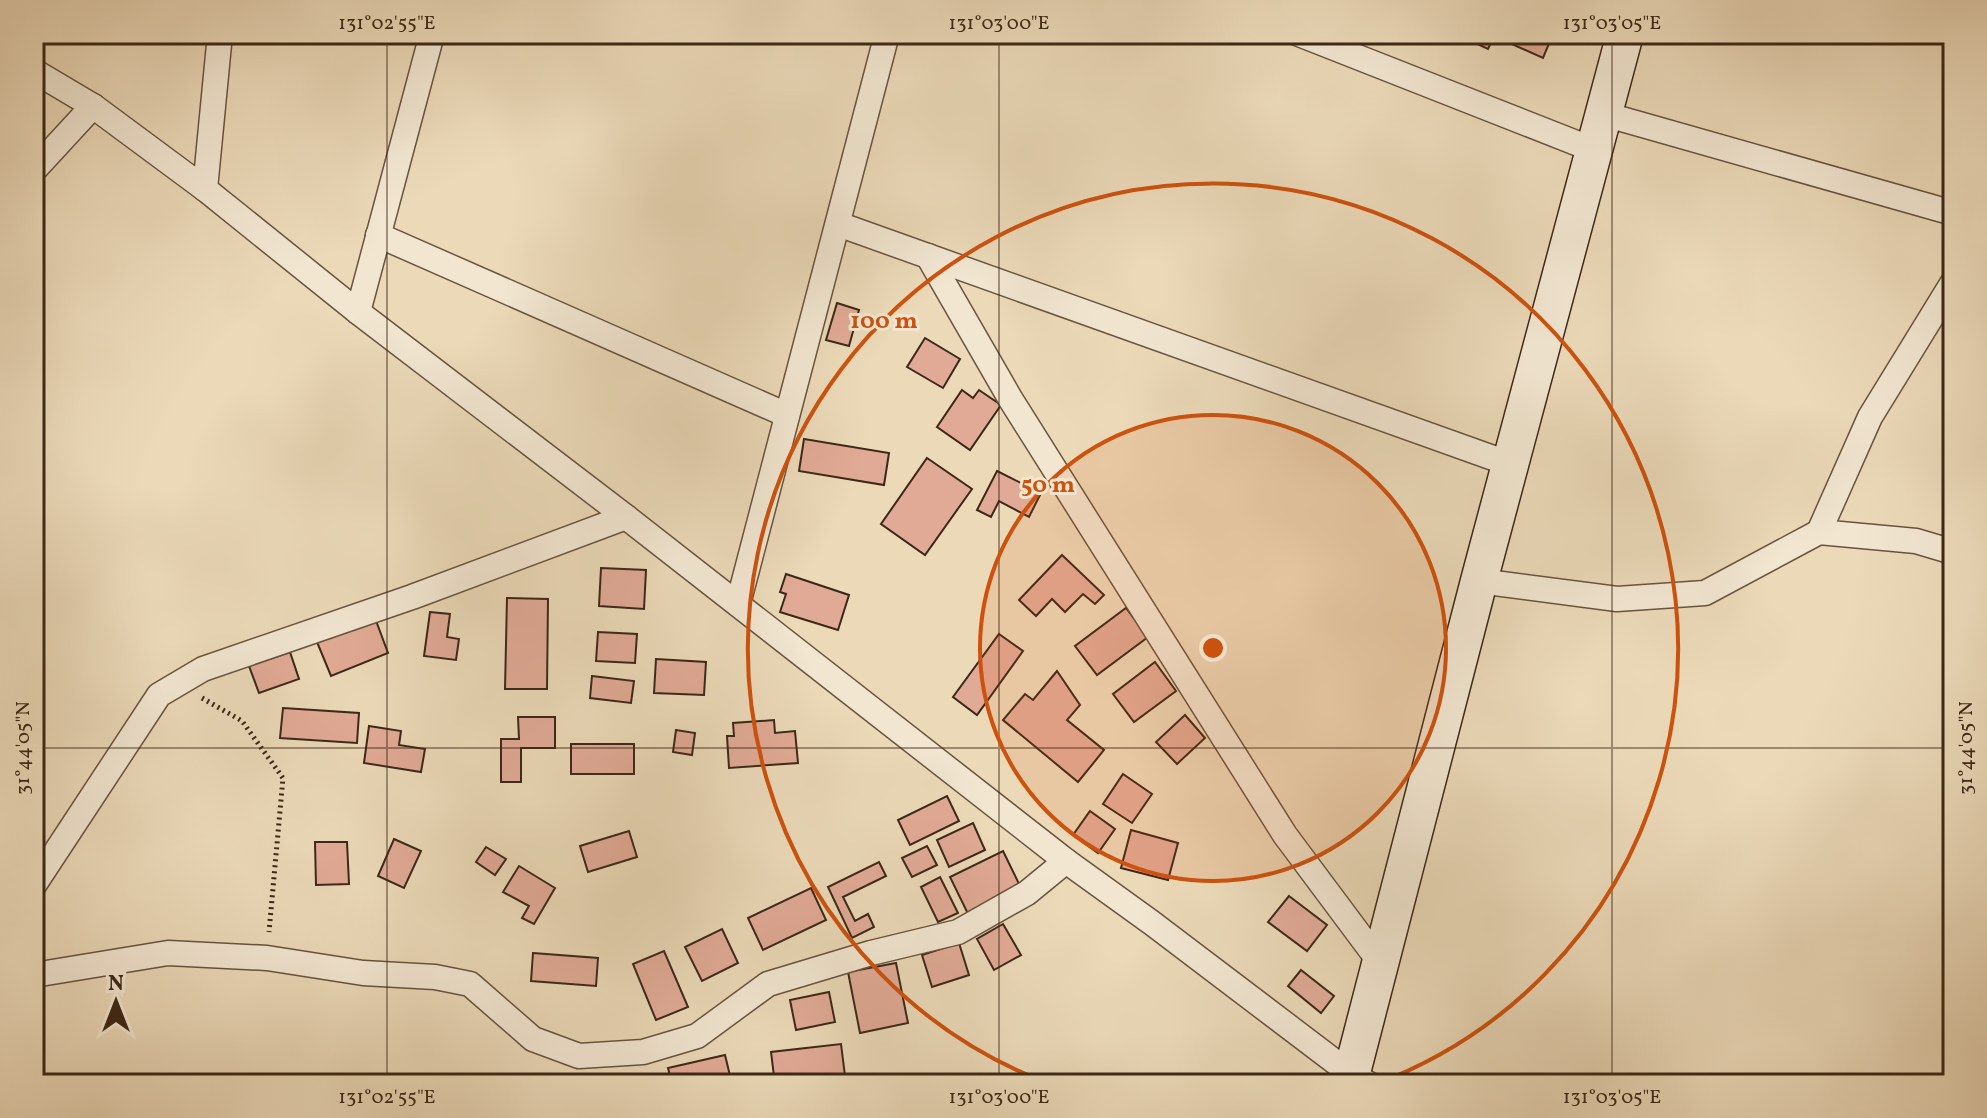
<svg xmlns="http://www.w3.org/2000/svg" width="1987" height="1118" font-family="Vollkorn,serif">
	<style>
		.building { fill: #e1aa96; stroke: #3c2815; stroke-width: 2 }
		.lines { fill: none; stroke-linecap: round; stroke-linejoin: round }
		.street-casing { stroke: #68543e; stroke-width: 27 }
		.secondary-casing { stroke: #3c2815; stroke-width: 39 }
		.path { stroke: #3c2815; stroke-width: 5; stroke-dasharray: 2 4; stroke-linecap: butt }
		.street { stroke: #f2e6d1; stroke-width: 24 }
		.secondary { stroke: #f2e6d1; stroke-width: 36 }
		.ticks { fill: none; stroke: #3c2815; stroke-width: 2; stroke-opacity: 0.45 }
		.ring { fill: none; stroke: #ce520d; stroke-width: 4 }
		.centre { fill: #ce520d; stroke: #f2e6d1; stroke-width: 4 }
		.ring-label { font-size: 24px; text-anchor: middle; font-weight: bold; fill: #ce520d; stroke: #f2e6d1; stroke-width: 6; stroke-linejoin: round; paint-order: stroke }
		.neatline { fill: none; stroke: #3c2815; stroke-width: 3 }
		.ticks-label { font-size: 20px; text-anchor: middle; fill: #3c2815 }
	</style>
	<rect width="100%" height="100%" fill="#ebd9b8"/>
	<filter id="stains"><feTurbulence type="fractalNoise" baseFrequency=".0025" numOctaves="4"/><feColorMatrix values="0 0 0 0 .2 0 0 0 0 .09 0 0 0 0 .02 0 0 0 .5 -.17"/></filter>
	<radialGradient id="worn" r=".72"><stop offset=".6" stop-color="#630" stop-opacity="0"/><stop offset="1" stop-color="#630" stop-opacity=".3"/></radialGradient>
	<!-- building -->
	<g class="building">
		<polygon points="1417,34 1441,34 1436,43"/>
		<polygon points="1477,34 1553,34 1543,58 1494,36 1488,49 1473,42"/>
		<polygon points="837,303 859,310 849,346 826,340"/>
		<polygon points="925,338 960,359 943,388 907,367"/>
		<polygon points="962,390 973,398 979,390 1001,405 970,450 937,427"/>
		<polygon points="804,439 889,453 884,485 799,471"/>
		<polygon points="927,458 972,489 925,555 881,524"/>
		<polygon points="997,471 1041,493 1029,517 999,501 991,517 977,510"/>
		<polygon points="1062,555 1104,595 1095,604 1083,594 1065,612 1052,599 1036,616 1019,600"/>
		<polygon points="601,568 646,570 644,609 599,606"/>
		<polygon points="786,574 849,595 838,630 780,612 786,594 780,592"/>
		<polygon points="507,598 548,599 547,689 505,689"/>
		<polygon points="1126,608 1148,637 1097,675 1075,646"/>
		<polygon points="430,612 450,614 447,637 459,639 456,660 424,656"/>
		<polygon points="375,618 388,653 331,676 317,642"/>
		<polygon points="598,632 637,634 635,663 596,661"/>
		<polygon points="999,634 1023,651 977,715 953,697"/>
		<polygon points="290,652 299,679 259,693 249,666"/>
		<polygon points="656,659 706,662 704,695 654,693"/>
		<polygon points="1155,662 1176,691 1134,722 1113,694"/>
		<polygon points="1057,671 1080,705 1067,720 1104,750 1078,782 1003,720 1025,694 1033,700"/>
		<polygon points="592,676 634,681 631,703 590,698"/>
		<polygon points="283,708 359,713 357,743 280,738"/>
		<polygon points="1185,715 1205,738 1177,764 1156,742"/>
		<polygon points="518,717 555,717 555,748 521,748 521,782 501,782 501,739 519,739"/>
		<polygon points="774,720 775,733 795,731 798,763 729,768 727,736 734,736 733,723"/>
		<polygon points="369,726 401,731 399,745 425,749 421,772 364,763"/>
		<polygon points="676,730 695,733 692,755 673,752"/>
		<rect x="571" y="744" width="63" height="30"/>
		<polygon points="1123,774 1152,794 1132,823 1103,804"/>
		<polygon points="947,796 959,821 910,845 898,820"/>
		<polygon points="1090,811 1115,829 1098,853 1073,835"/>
		<polygon points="973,823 985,850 949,867 937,840"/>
		<polygon points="1131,830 1178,843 1168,880 1121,868"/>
		<polygon points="629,831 637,857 588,872 580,846"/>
		<polygon points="394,839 421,851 404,888 378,876"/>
		<polygon points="315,842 347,842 349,884 316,885"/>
		<polygon points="927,846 937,865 912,877 902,858"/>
		<polygon points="486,847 506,859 495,875 476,862"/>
		<polygon points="1003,851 1022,890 969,916 950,877"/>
		<polygon points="879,862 886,876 843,897 855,921 868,914 874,927 852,938 828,887"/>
		<polygon points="519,866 555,888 534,924 522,918 529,906 503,892"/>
		<polygon points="940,877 958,913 938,922 921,887"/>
		<polygon points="811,888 826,920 763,950 748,918"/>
		<polygon points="1289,896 1327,925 1307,951 1268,922"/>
		<polygon points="1003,924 1021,955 994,970 977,939"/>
		<polygon points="722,929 738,963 702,981 685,947"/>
		<polygon points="959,943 969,975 932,987 922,955"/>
		<polygon points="664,951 688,1007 656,1020 633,964"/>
		<polygon points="533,953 598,958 596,986 531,981"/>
		<polygon points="896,963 908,1023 860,1033 848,972"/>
		<polygon points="1301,970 1334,996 1321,1013 1288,986"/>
		<polygon points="829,992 835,1022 796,1030 790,1000"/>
		<polygon points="841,1044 846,1084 775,1084 771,1052"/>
		<polygon points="725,1055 732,1084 672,1084 668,1068"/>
	</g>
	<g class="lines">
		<!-- street casing -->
		<g class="street-casing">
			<g id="street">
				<polyline points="1299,34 1594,150"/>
				<polyline points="34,71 93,106 205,189 358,312 626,517 1066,861 1152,923 1351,1074 1369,1084"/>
				<polyline points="1604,114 1953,213"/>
				<polyline points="34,170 93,106"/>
				<polyline points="205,189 220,34"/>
				<polyline points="838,224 1510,464"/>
				<polyline points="378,235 787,415"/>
				<polyline points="928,256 1011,400 1285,835 1379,961"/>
				<polyline points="358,312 432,34"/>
				<polyline points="1819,532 1870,417 1953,282"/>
				<polyline points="1479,581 1617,599 1705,593 1819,532 1916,541 1953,552"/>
				<polyline points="738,604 887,34"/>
				<polyline points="34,885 159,695 203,669 412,597 626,517"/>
				<polyline points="34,975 168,953 267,958 363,973 435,977 470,984 533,1039 579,1056 643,1052 697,1036 768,984 871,953 958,932 1027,893 1066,861"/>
			</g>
		</g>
		<!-- secondary casing -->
		<g class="secondary-casing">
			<polyline id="secondary" points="1349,1084 1479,581 1625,34"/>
		</g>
		<!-- path -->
		<polyline class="path" points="202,698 242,721 283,778 269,932"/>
		<!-- street -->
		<use href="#street" class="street"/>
		<!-- secondary -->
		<use href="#secondary" class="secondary"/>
	</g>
	<!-- ticks -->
	<path class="ticks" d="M387,34V1084M999,34V1084M1612,34V1084M34,748H1953"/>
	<!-- distance rings -->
	<circle cx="1213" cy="648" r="233" fill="#ce520d" fill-opacity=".12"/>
	<g class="ring">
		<circle cx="1213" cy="648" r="233"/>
		<path d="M1050 1084A465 465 0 1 1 1376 1084"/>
	</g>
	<circle cx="1213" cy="648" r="12" class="centre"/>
	<g class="ring-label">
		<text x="884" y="328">100 m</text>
		<text x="1048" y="492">50 m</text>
	</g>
	<!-- margin -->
	<rect width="1987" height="1118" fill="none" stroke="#ebd9b8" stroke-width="88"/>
	<!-- north arrow -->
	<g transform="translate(116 1002)" stroke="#f2e6d1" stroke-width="6" paint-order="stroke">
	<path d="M0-6L14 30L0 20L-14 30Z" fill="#3c2815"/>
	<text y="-12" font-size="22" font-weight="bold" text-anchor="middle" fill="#3c2815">N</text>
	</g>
	<rect x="44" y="44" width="1899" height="1030" class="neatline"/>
	<g class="ticks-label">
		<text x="387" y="29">131°02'55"E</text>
		<text x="999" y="29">131°03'00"E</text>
		<text x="1612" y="29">131°03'05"E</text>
		<text transform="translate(22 748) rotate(-90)" y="7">31°44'05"N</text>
		<text transform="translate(1965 748) rotate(-90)" y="7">31°44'05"N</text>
		<text x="387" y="1103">131°02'55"E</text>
		<text x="999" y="1103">131°03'00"E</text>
		<text x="1612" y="1103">131°03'05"E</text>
	</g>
	<rect width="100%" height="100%" filter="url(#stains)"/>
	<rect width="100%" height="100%" fill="url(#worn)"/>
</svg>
